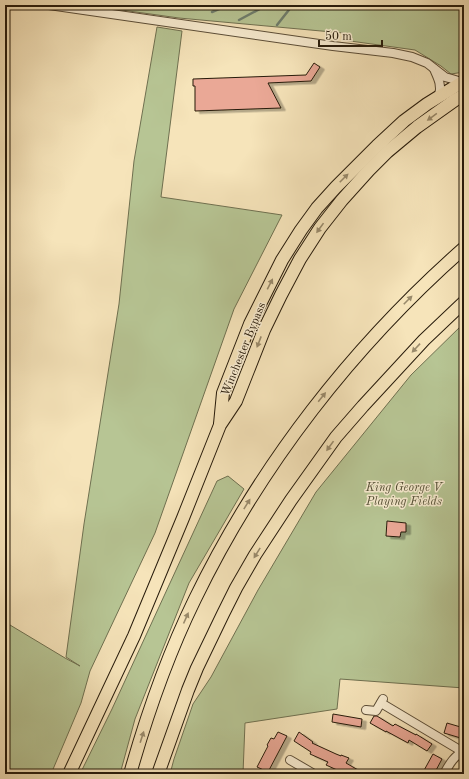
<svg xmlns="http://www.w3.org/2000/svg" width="469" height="779" font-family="'Old Standard TT',serif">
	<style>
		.green { fill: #b7c594; stroke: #6f7050 }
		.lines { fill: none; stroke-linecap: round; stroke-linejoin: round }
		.stream { stroke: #6e7d6d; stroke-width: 2.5 }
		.building { fill: #eaa896; stroke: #271b0b; filter: url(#shadow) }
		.minor-casing { stroke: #5b4d37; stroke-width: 10 }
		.highway-casing { stroke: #271b0b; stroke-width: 14 }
		.minor { stroke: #f9edd2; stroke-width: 8 }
		.highway { stroke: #f6e4ba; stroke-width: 12 }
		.oneway { fill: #998a6b }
		.labels { text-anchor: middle; stroke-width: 3; stroke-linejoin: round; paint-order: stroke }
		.street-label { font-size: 12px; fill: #271b0b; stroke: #f9edd2 }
		.park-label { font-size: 12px; font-style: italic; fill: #524e34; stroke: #f9edd2 }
	</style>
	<defs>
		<filter id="shadow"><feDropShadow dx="4.5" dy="2.5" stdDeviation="0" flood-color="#0004"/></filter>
	</defs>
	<rect width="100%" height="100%" fill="#f6e4ba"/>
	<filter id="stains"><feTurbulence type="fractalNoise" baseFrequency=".005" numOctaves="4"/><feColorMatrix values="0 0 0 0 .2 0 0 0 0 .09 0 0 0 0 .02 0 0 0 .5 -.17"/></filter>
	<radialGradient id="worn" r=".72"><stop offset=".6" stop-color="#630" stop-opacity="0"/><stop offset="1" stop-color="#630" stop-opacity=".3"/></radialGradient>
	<!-- green -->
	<g class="green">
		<polygon points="86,5 464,5 464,72 451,74 441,66 415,50 343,40 343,33 179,18"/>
		<polygon points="157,27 182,31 161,197 282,215 234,309 155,533 90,671 81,703 51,774 5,774 5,622 65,658 80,666 66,657 84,524 119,304 134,161"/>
		<polygon points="464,323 464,688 340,679 337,709 245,723 243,774 170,774 174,759 193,704 211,677 258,590 316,492 411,375"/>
		<polygon points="228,476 244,489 189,583 135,719 120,774 80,774 112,709 217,481"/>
	</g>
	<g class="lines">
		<!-- stream -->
		<g class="stream">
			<polyline points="156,6 159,5"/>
			<polyline points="183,8 188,5"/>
			<polyline points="212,12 228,5"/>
			<polyline points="239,20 267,5"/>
			<polyline points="277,25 292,6"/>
		</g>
	</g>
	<!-- building -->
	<g class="building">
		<polygon points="314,63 320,67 311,81 268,83 281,108 195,111 195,86 193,86 193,79 306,75"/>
		<polygon points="387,521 406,523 406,532 401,532 400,537 386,536"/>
		<polygon points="333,714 362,719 361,727 332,722"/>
		<polygon points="374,716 377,716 393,726 395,724 416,735 416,734 432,744 427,751 409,740 408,743 386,731 386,732 370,723"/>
		<polygon points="447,723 464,728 464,739 444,733"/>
		<polygon points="278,732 287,736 268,772 257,767 268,746 267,745 271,738 274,739"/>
		<polygon points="299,732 313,742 312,743 336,754 341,756 341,755 349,758 346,763 365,774 346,774 326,765 328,762 310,754 311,752 294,741"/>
		<polygon points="433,754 442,759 434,774 422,774"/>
	</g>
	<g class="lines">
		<!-- minor casing -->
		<g class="minor-casing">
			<g id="minor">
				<polyline points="49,5 333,46 393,53 412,57 427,63 445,77 452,79 462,82"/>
				<path d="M434,69C438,78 442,85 439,95"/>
				<polyline points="381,703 458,749 462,752"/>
				<polyline points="366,710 376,711 383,699"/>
				<polyline points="290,760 314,774"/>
				<path d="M444,774C449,765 454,755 464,752"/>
			</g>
		</g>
		<!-- highway casing -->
		<g class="highway-casing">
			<g id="highway">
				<polyline points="220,424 223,393 250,324 282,260 301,230 317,208 336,187 377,146 404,121 427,104 464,81"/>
				<polyline points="69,774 134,636 183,518 220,425 236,401 264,330 281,295 300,259 320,228 342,200 369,170 387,152 417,127 455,100 464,95"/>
				<path d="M130,774C147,714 168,654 195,599C260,465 353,346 464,248"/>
				<polyline points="158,774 188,690 197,668 223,614 236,588 255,555 291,500 336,437 363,406 424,340 464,302"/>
			</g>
		</g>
		<!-- minor -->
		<use href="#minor" class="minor"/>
		<!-- highway -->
		<use href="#highway" class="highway"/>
	</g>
	<!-- one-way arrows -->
	<defs><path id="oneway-solid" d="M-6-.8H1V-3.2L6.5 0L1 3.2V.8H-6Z"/></defs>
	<g class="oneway">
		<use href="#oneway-solid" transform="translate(432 117) rotate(144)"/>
		<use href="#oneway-solid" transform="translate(344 178) rotate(-45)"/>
		<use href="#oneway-solid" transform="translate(320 228) rotate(126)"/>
		<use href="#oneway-solid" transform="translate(270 284) rotate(-63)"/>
		<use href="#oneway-solid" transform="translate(408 300) rotate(-45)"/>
		<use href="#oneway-solid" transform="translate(259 342) rotate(111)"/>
		<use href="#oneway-solid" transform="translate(416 348) rotate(133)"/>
		<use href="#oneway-solid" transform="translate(322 397) rotate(-51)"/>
		<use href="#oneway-solid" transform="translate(330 446) rotate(126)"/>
		<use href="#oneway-solid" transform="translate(247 504) rotate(-58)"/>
		<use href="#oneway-solid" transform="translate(257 553) rotate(122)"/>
		<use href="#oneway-solid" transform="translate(186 618) rotate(-66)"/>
		<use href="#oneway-solid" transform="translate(142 737) rotate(-72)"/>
	</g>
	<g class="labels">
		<!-- street labels -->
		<g class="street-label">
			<text transform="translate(243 349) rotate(-68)" y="4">Winchester Bypass</text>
		</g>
		<!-- park labels -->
		<g class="park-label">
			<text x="404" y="491">King George V<tspan x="404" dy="14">Playing Fields</tspan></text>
		</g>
	</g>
	<!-- margin -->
	<rect width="469" height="779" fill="none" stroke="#f6e4ba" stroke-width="20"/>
	<rect x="6" y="6" width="457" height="767" fill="none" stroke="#271b0b" stroke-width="2"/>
	<rect x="10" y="10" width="449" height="759" fill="none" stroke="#271b0b"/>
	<!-- scale -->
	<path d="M319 40v6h63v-6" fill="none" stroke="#271b0b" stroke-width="2"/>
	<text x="325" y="40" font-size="12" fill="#271b0b" stroke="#f9edd2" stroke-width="3" paint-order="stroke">50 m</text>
	<rect width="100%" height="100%" filter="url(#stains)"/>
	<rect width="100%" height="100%" fill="url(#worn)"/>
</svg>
